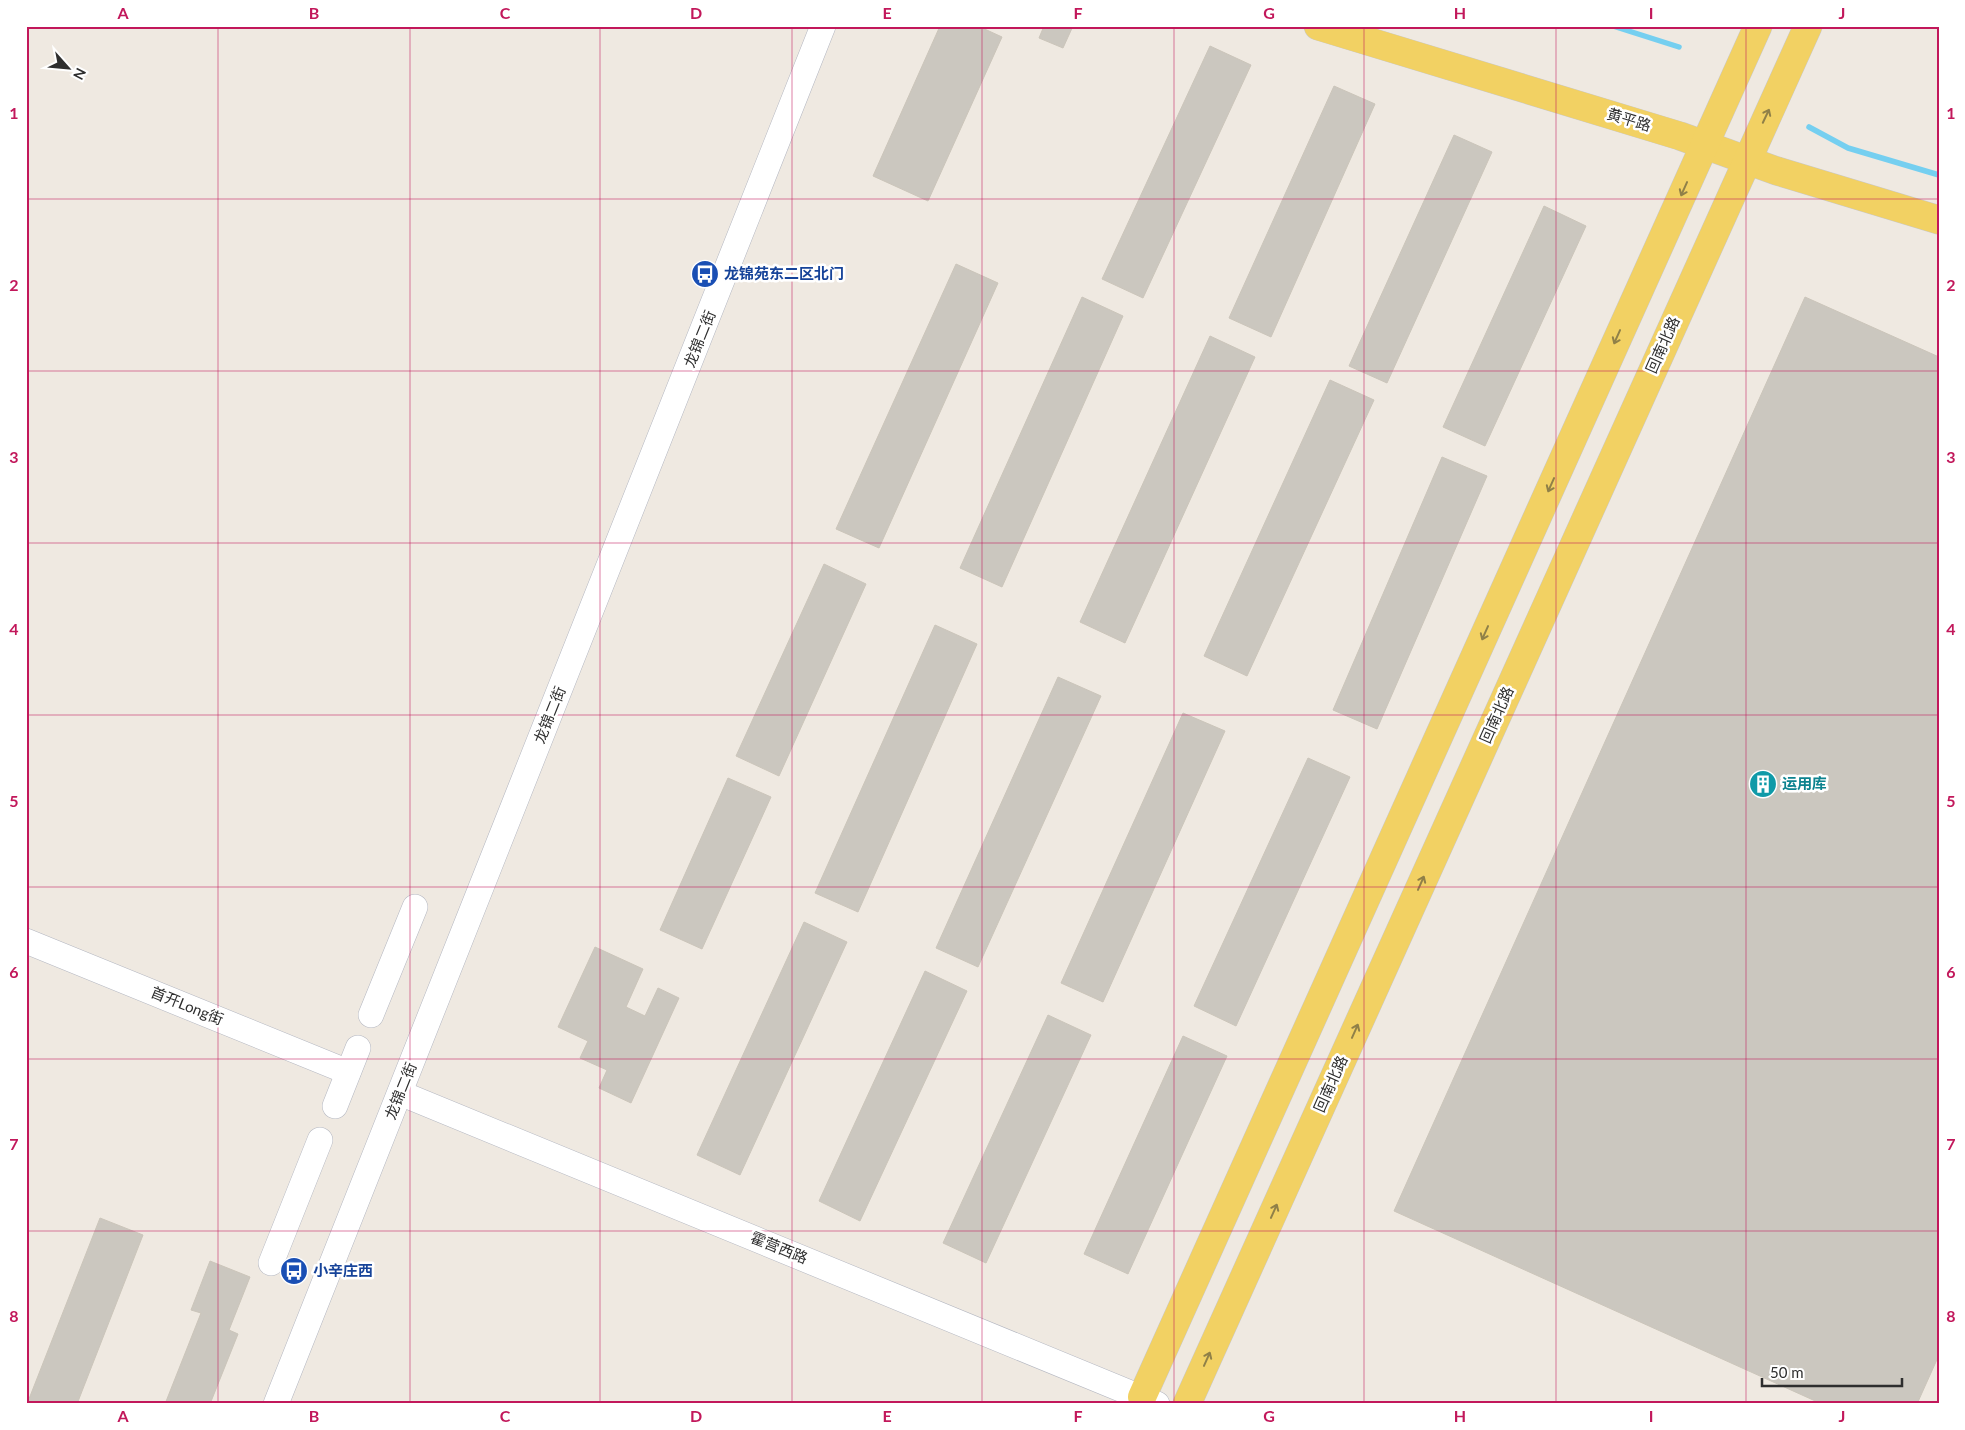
<svg xmlns="http://www.w3.org/2000/svg" width="1965" height="1430" font-family="Lato,'Noto Sans SC',sans-serif">
	<style>
		.lines { fill: none; stroke-linecap: round; stroke-linejoin: round }
		.stream { stroke: #75cff0; stroke-width: 5.5 }
		.building { fill: #cbc7bf; stroke: #cbc5ba }
		.minor-casing { stroke: #b4b7c1; stroke-width: 26 }
		.major-casing { stroke: #c9c9c9; stroke-width: 29 }
		.minor { stroke: #fff; stroke-width: 25 }
		.major { stroke: #f2d163; stroke-width: 28 }
		.oneway { stroke: #908048 }
		.grid { fill: none; stroke: #c2185b; stroke-width: 1; stroke-opacity: 0.55 }
		.labels { text-anchor: middle; stroke-width: 5; stroke-linejoin: round; paint-order: stroke }
		.street-label { font-size: 15px; fill: #2e2e2e; stroke: #fff }
		.transit-label { font-size: 15px; font-weight: bold; fill: #164399; stroke: #fff; text-anchor: start }
		.culture-label { font-size: 15px; font-weight: bold; fill: #0d838f; stroke: #fff; text-anchor: start }
		.neatline { fill: none; stroke: #c2185b; stroke-width: 2 }
		.grid-label { font-size: 16px; text-anchor: middle; font-weight: bold; fill: #c2185b }
	</style>
	<rect width="100%" height="100%" fill="#efe9e1"/>
	<g class="lines">
		<!-- stream -->
		<g class="stream">
			<polyline points="1613,26 1679,47"/>
			<polyline points="1809,127 1848,148 1939,175"/>
		</g>
	</g>
	<!-- building -->
	<g class="building">
		<polygon points="940,26 978,26 1002,37 928,201 873,176"/>
		<polygon points="1044,26 1073,26 1063,48 1039,38"/>
		<polygon points="1210,46 1251,65 1143,298 1102,279"/>
		<polygon points="1334,86 1375,104 1271,337 1229,318"/>
		<polygon points="1454,135 1492,152 1387,383 1349,366"/>
		<polygon points="1544,206 1586,226 1485,446 1443,427"/>
		<polygon points="956,264 998,283 879,548 836,529"/>
		<polygon points="1082,297 1123,316 1002,587 960,568"/>
		<polygon points="1805,297 1939,357 1939,1355 1917,1404 1822,1404 1394,1211"/>
		<polygon points="1210,336 1255,357 1125,643 1080,622"/>
		<polygon points="1330,380 1374,400 1247,676 1204,656"/>
		<polygon points="1442,457 1487,476 1377,729 1333,710"/>
		<polygon points="824,564 866,584 779,776 736,756"/>
		<polygon points="935,625 977,644 858,912 815,893"/>
		<polygon points="1058,677 1101,696 978,967 936,948"/>
		<polygon points="1183,713 1225,731 1103,1002 1061,983"/>
		<polygon points="1308,758 1350,777 1236,1026 1194,1006"/>
		<polygon points="728,778 771,797 702,949 660,930"/>
		<polygon points="804,922 847,942 740,1175 697,1155"/>
		<polygon points="595,947 643,969 626,1007 645,1016 658,988 679,998 631,1103 599,1088 607,1070 580,1058 588,1041 558,1027"/>
		<polygon points="925,971 967,991 860,1221 819,1201"/>
		<polygon points="1048,1015 1091,1035 986,1263 943,1243"/>
		<polygon points="1183,1036 1227,1056 1128,1274 1084,1254"/>
		<polygon points="100,1218 143,1235 77,1404 27,1404"/>
		<polygon points="210,1261 250,1277 229,1330 238,1334 210,1404 165,1404 201,1313 191,1310"/>
	</g>
	<g class="lines">
		<!-- minor casing -->
		<g class="minor-casing">
			<g id="minor">
				<polyline points="26,941 348,1072"/>
				<polyline points="371,1015 415,907"/>
				<polyline points="400,1093 1157,1404"/>
				<polyline points="335,1106 358,1048"/>
				<polyline points="271,1263 320,1140"/>
				<polyline points="276,1404 823,26"/>
			</g>
		</g>
		<!-- major casing -->
		<g class="major-casing">
			<g id="major">
				<polyline points="1318,26 1680,136 1777,171 1939,220"/>
				<polyline points="1142,1397 1758,26"/>
				<polyline points="1187,1404 1808,26"/>
			</g>
		</g>
		<!-- minor -->
		<use href="#minor" class="minor"/>
		<!-- major -->
		<use href="#major" class="major"/>
	</g>
	<!-- one-way arrows -->
	<defs><path id="oneway-shaft" d="M-6 0H5M1.5-3L5.5 0L1.5 3" fill="none" stroke-width="1.6" stroke-linecap="round" stroke-linejoin="round" transform="scale(1.25)"/></defs>
	<g class="oneway">
		<use href="#oneway-shaft" transform="translate(1766 116) rotate(-65)"/>
		<use href="#oneway-shaft" transform="translate(1684 189) rotate(114)"/>
		<use href="#oneway-shaft" transform="translate(1617 337) rotate(114)"/>
		<use href="#oneway-shaft" transform="translate(1551 485) rotate(114)"/>
		<use href="#oneway-shaft" transform="translate(1485 633) rotate(114)"/>
		<use href="#oneway-shaft" transform="translate(1421 883) rotate(-66)"/>
		<use href="#oneway-shaft" transform="translate(1355 1031) rotate(-66)"/>
		<use href="#oneway-shaft" transform="translate(1274 1211) rotate(-66)"/>
		<use href="#oneway-shaft" transform="translate(1207 1359) rotate(-66)"/>
	</g>
	<!-- grid -->
	<path class="grid" d="M218,26V1404M410,26V1404M600,26V1404M792,26V1404M982,26V1404M1174,26V1404M1364,26V1404M1556,26V1404M1746,26V1404M26,199H1939M26,371H1939M26,543H1939M26,715H1939M26,887H1939M26,1059H1939M26,1231H1939"/>
	<!-- icons -->
	<defs>
		<g id="bus-disc" transform="scale(1.4375)"><circle r="9.5" fill="#1a4fb4" stroke="#fff"/><path d="M-5-6H5V4H4V6H2V4H-2V6H-4V4H-5ZM-3.5-4V0h7V-4ZM-3.5 1.2v1.5H-2V1.2ZM2 1.2v1.5H3.5V1.2Z" fill="#fff"/></g>
		<g id="building-disc" transform="scale(1.4375)"><circle r="9.5" fill="#0f9aa8" stroke="#fff"/><path d="M-4-6H4V6H1V3H-1V6H-4ZM-2.5-4.3h1.7v1.8h-1.7ZM.8-4.3h1.7v1.8H.8ZM-2.5-1h1.7V.8h-1.7ZM.8-1h1.7V.8H.8Z" fill="#fff"/></g>
	</defs>
	<g fill-rule="evenodd">
		<use href="#bus-disc" x="705" y="274"/>
		<use href="#building-disc" x="1763" y="784"/>
		<use href="#bus-disc" x="294" y="1271"/>
	</g>
	<g class="labels">
		<!-- street labels -->
		<g class="street-label">
			<text transform="translate(1629 120) rotate(17)" y="5">黄平路</text>
			<text transform="translate(700 339) rotate(-68)" y="5">龙锦二街</text>
			<text transform="translate(1663 345) rotate(-66)" y="5">回南北路</text>
			<text transform="translate(550 715) rotate(-68)" y="5">龙锦二街</text>
			<text transform="translate(1497 715) rotate(-66)" y="5">回南北路</text>
			<text transform="translate(187 1006) rotate(22)" y="5">首开Long街</text>
			<text transform="translate(1331 1084) rotate(-66)" y="5">回南北路</text>
			<text transform="translate(401 1091) rotate(-68)" y="5">龙锦二街</text>
			<text transform="translate(779 1248) rotate(22)" y="5">霍营西路</text>
		</g>
		<!-- transit labels -->
		<g class="transit-label">
			<text x="724" y="279">龙锦苑东二区北门</text>
			<text x="313" y="1276">小辛庄西</text>
		</g>
		<!-- culture labels -->
		<g class="culture-label">
			<text x="1782" y="789">运用库</text>
		</g>
	</g>
	<!-- border -->
	<rect width="1965" height="1430" fill="none" stroke="#ffffff" stroke-width="55"/>
	<!-- north arrow -->
	<g transform="translate(68 68) rotate(117)" stroke="#ffffff" stroke-width="4" paint-order="stroke">
	<path d="M0-4L9 19L0 12L-9 19Z" fill="#2e2e2e"/>
	<text y="-8" font-size="14" font-weight="bold" text-anchor="middle" fill="#2e2e2e">N</text>
	</g>
	<!-- scale -->
	<path d="M1762 1378v8h140v-8" fill="none" stroke="#2e2e2e" stroke-width="2.5"/>
	<text x="1770" y="1378" font-size="15" fill="#2e2e2e" stroke="#ffffff" stroke-width="4" paint-order="stroke">50 m</text>
	<rect x="28" y="28" width="1910" height="1374" class="neatline"/>
	<g class="grid-label">
		<text x="123" y="19">A</text>
		<text x="314" y="19">B</text>
		<text x="505" y="19">C</text>
		<text x="696" y="19">D</text>
		<text x="887" y="19">E</text>
		<text x="1078" y="19">F</text>
		<text x="1269" y="19">G</text>
		<text x="1460" y="19">H</text>
		<text x="1651" y="19">I</text>
		<text x="1842" y="19">J</text>
		<text x="14" y="119">1</text>
		<text x="1951" y="119">1</text>
		<text x="14" y="291">2</text>
		<text x="1951" y="291">2</text>
		<text x="14" y="463">3</text>
		<text x="1951" y="463">3</text>
		<text x="14" y="635">4</text>
		<text x="1951" y="635">4</text>
		<text x="14" y="807">5</text>
		<text x="1951" y="807">5</text>
		<text x="14" y="978">6</text>
		<text x="1951" y="978">6</text>
		<text x="14" y="1150">7</text>
		<text x="1951" y="1150">7</text>
		<text x="14" y="1322">8</text>
		<text x="1951" y="1322">8</text>
		<text x="123" y="1422">A</text>
		<text x="314" y="1422">B</text>
		<text x="505" y="1422">C</text>
		<text x="696" y="1422">D</text>
		<text x="887" y="1422">E</text>
		<text x="1078" y="1422">F</text>
		<text x="1269" y="1422">G</text>
		<text x="1460" y="1422">H</text>
		<text x="1651" y="1422">I</text>
		<text x="1842" y="1422">J</text>
	</g>
</svg>
